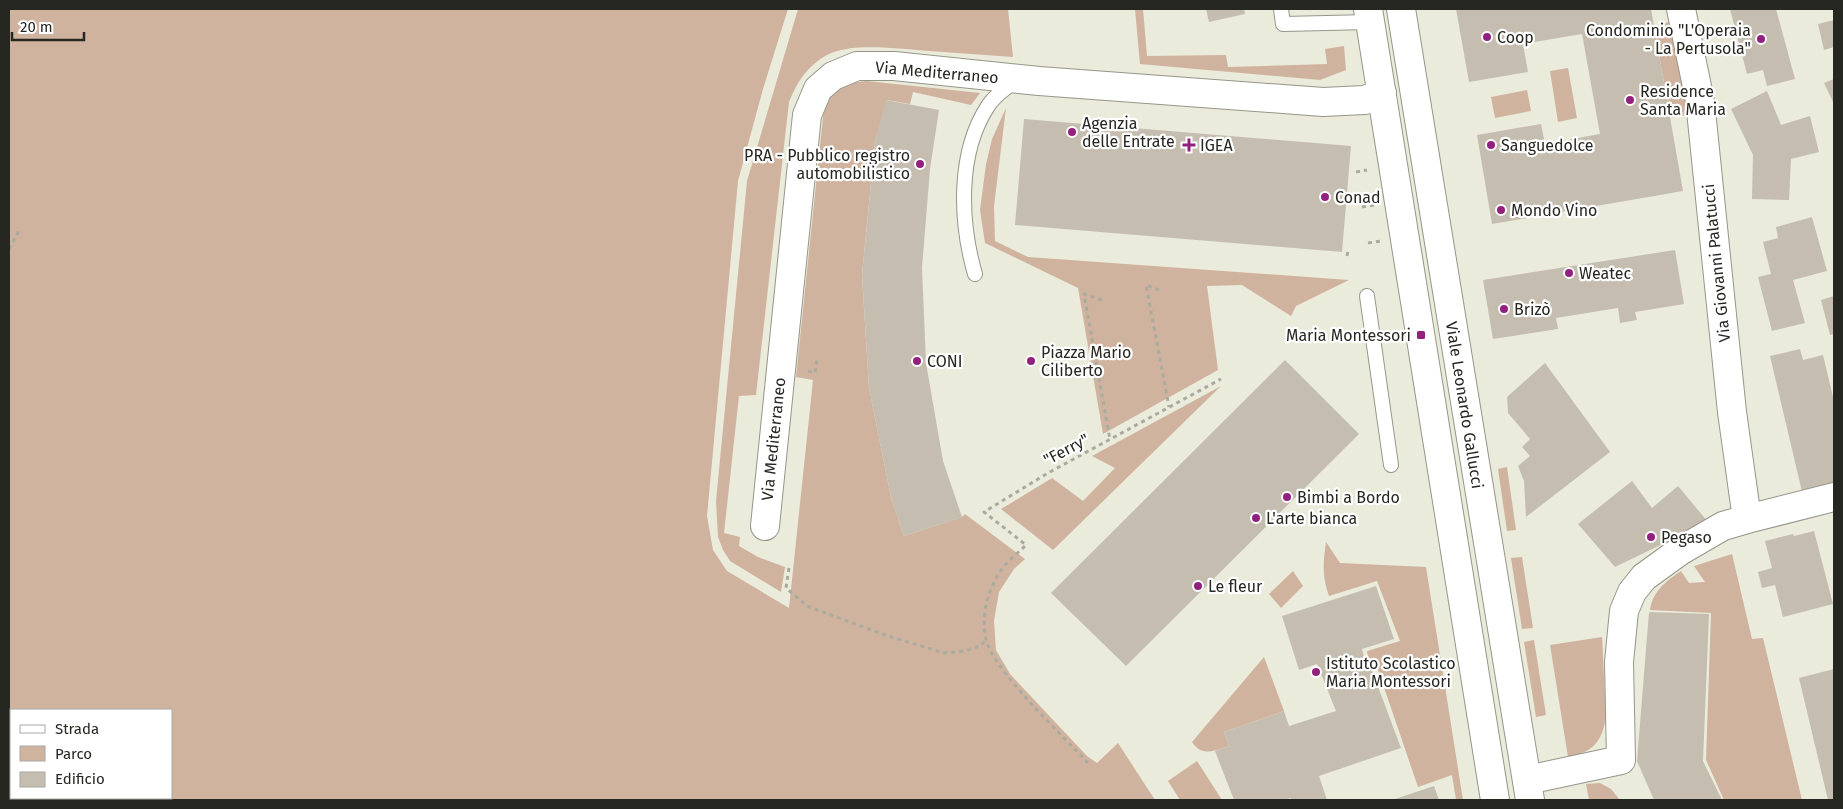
<svg xmlns="http://www.w3.org/2000/svg" width="1843" height="809" font-family="'Fira Sans',sans-serif">
	<style>
		.green { fill: #d0b39e; fill-rule: evenodd }
		.building { fill: #c5beb0 }
		.lines { fill: none; stroke-linecap: round; stroke-linejoin: round }
		.lane-casing { stroke: #959688; stroke-width: 16 }
		.street-casing { stroke: #959688; stroke-width: 30 }
		.secondary-casing { stroke: #959688; stroke-width: 30 }
		.path { stroke: #aaab9f; stroke-width: 3; stroke-dasharray: 4 4; stroke-linecap: butt }
		.lane { stroke: #fff; stroke-width: 14 }
		.street { stroke: #fff; stroke-width: 28 }
		.secondary { stroke: #fff; stroke-width: 28 }
		.poi-dot { fill: #92207f; stroke: #fff; stroke-width: 2 }
		.labels { text-anchor: middle; stroke-width: 4.5; stroke-linejoin: round; paint-order: stroke }
		.poi-label { font-size: 16px; fill: #262721; stroke: #fff; text-anchor: start }
		.street-label { font-size: 16px; fill: #262721; stroke: #fff }
	</style>
	<rect width="100%" height="100%" fill="#eaebdb"/>
	<!-- green -->
	<g class="green">
		<path d="M9,9H788L763,89L738,181L707,516L713,550L727,571L789,608L813,380L796,377L824,107L829,94L847,83L867,81L980,93L971,105L913,92L910,104L887,100L875,142L862,275L869,388L891,497L904,536L962,517L965,514L1025,559L1014,569L999,592L994,621L996,650L1010,674L1087,756L1097,763L1118,743L1155,800H9ZM11,710H171V798H11Z"/>
		<path d="M798,9H1008L1013,57C985,55 957,53 929,51C901,49 851,42 827,55C807,66 797,82 789,102L756,395L739,396L724,533L740,537L739,546L758,557L785,567L781,592L730,561L723,550L718,537L716,501L747,181Z"/>
		<polygon points="1135,9 1143,9 1147,56 1226,55 1228,67 1327,64 1325,49 1344,46 1346,70 1320,80 1140,64"/>
		<polygon points="1669,22 1688,115 1670,117 1654,26"/>
		<polygon points="1568,68 1577,118 1558,122 1550,71"/>
		<polygon points="1527,90 1531,111 1495,118 1491,97"/>
		<polygon points="1006,108 994,206 995,241 1028,257 1349,280 1296,306 1291,316 1242,285 1207,286 1218,370 1103,434 1078,288 985,243 980,210 986,164 992,139"/>
		<polygon points="1221,386 1053,550 1001,509 1052,478 1083,501 1115,468 1092,456"/>
		<polygon points="1507,467 1516,530 1507,531 1498,469"/>
		<path d="M1326,542L1340,563L1426,567L1463,800H1456L1452,775L1418,787L1375,661L1369,663L1367,651L1400,641L1377,581L1329,596C1322,576 1323,563 1326,542Z"/>
		<path d="M1732,554L1752,639L1763,638L1802,800H1724L1706,760L1711,613L1650,610C1653,591 1665,582 1681,571L1689,583L1705,582L1694,566Z"/>
		<polygon points="1522,557 1533,628 1522,629 1511,558"/>
		<polygon points="1293,571 1303,586 1281,608 1269,594"/>
		<path d="M1602,637L1606,717C1602,742 1593,752 1568,757L1550,645Z"/>
		<polygon points="1534,640 1546,715 1536,717 1524,642"/>
		<path d="M1264,657L1284,711L1224,732L1229,746C1214,751 1202,757 1192,742Z"/>
		<polygon points="1197,761 1222,800 1180,800 1168,781"/>
		<polygon points="1600,783 1611,789 1620,800 1589,800 1586,784"/>
	</g>
	<!-- building -->
	<g class="building">
		<polygon points="1206,9 1244,9 1245,14 1209,22"/>
		<polygon points="1456,9 1651,9 1683,191 1492,224 1477,135 1541,124 1545,144 1600,134 1582,34 1523,44 1528,72 1469,82"/>
		<polygon points="1730,9 1776,9 1795,79 1767,86 1763,70 1747,74"/>
		<polygon points="1834,20 1834,47 1824,50 1818,24"/>
		<polygon points="1834,79 1834,104 1824,83"/>
		<polygon points="1767,91 1781,125 1810,116 1819,152 1791,159 1789,200 1752,199 1753,155 1731,109"/>
		<polygon points="886,100 939,110 930,169 922,268 926,363 943,461 962,517 904,536 891,497 869,388 862,275 875,142"/>
		<polygon points="1024,119 1351,146 1342,252 1015,225"/>
		<polygon points="1812,217 1827,271 1793,280 1805,323 1772,331 1758,277 1771,274 1763,242 1778,238 1776,227"/>
		<polygon points="1675,250 1684,304 1635,312 1637,320 1620,323 1618,308 1556,318 1558,329 1493,339 1483,280"/>
		<polygon points="1834,296 1834,334 1830,335 1821,300"/>
		<polygon points="1800,349 1803,360 1823,355 1834,401 1834,487 1803,496 1770,356"/>
		<polygon points="1285,360 1359,434 1126,666 1051,593"/>
		<polygon points="1545,363 1610,452 1526,517 1524,481 1518,466 1530,456 1522,447 1530,439 1508,413 1507,397"/>
		<polygon points="1632,481 1652,508 1678,486 1708,522 1615,567 1578,524"/>
		<polygon points="1814,531 1833,604 1783,617 1775,585 1762,588 1758,572 1772,568 1765,541 1793,534 1794,536"/>
		<polygon points="1376,586 1394,639 1362,649 1367,669 1371,668 1401,748 1319,776 1327,800 1291,800 1291,798 1284,800 1234,800 1215,751 1229,746 1224,732 1284,711 1289,726 1336,711 1317,664 1299,670 1282,616"/>
		<polygon points="1649,612 1709,614 1703,761 1722,800 1654,800 1637,761"/>
		<polygon points="1834,669 1834,800 1828,800 1799,678"/>
		<polygon points="1434,786 1439,800 1392,800"/>
	</g>
	<g class="lines">
		<!-- lane casing -->
		<g class="lane-casing">
			<g id="lane">
				<polyline points="1281,9 1283,24 1370,22"/>
				<path d="M975,274C960,222 957,153 988,106C994,96 1007,87 1016,80"/>
				<polyline points="1367,296 1391,465"/>
			</g>
		</g>
		<!-- street casing -->
		<g class="street-casing">
			<g id="street">
				<polyline points="1681,9 1700,101 1732,412 1747,519"/>
				<polyline points="765,526 807,115 818,89 833,76 857,66 894,66 1039,81 1323,102 1365,100 1382,93"/>
				<polyline points="1527,780 1621,760 1619,662 1624,611 1632,592 1644,577 1680,551 1723,526 1747,519 1834,497"/>
			</g>
		</g>
		<!-- secondary casing -->
		<g class="secondary-casing">
			<g id="secondary">
				<polyline points="1368,9 1495,800"/>
				<polyline points="1401,9 1530,800"/>
			</g>
		</g>
		<!-- path -->
		<g class="path">
			<polyline points="1356,172 1367,170"/>
			<polyline points="1362,207 1374,205"/>
			<polyline points="1368,243 1381,241"/>
			<polyline points="9,249 20,229"/>
			<polyline points="1347,256 1348,251"/>
			<polyline points="1159,290 1146,285 1169,407"/>
			<polyline points="1102,300 1084,294 1110,440"/>
			<polyline points="808,371 815,373 817,359"/>
			<polyline points="789,568 786,588 807,606 885,635 944,653 964,651 980,646 985,641"/>
			<path d="M1088,763C1065,738 991,668 986,639C981,616 987,593 999,573C1006,562 1017,554 1026,545L984,512L1048,473L1221,379"/>
		</g>
		<!-- lane -->
		<use href="#lane" class="lane"/>
		<!-- street -->
		<use href="#street" class="street"/>
		<!-- secondary -->
		<use href="#secondary" class="secondary"/>
	</g>
	<!-- markers -->
	<g class="poi-dot">
		<circle cx="1487" cy="37" r="5"/>
		<circle cx="1761" cy="39" r="5"/>
		<circle cx="1630" cy="100" r="5"/>
		<circle cx="1072" cy="132" r="5"/>
		<path d="M1186.5 137.5h5v5h5v5h-5v5h-5v-5h-5v-5h5z"/>
		<circle cx="1491" cy="145" r="5"/>
		<circle cx="920" cy="164" r="5"/>
		<circle cx="1325" cy="197" r="5"/>
		<circle cx="1501" cy="210" r="5"/>
		<circle cx="1569" cy="273" r="5"/>
		<circle cx="1504" cy="309" r="5"/>
		<rect x="1416" y="330" width="10" height="10" rx="2.5"/>
		<circle cx="917" cy="361" r="5"/>
		<circle cx="1031" cy="361" r="5"/>
		<circle cx="1287" cy="497" r="5"/>
		<circle cx="1256" cy="518" r="5"/>
		<circle cx="1651" cy="537" r="5"/>
		<circle cx="1198" cy="586" r="5"/>
		<circle cx="1316" cy="672" r="5"/>
	</g>
	<g class="labels">
		<!-- poi labels -->
		<g class="poi-label">
			<text x="1751" y="36" text-anchor="end">Condominio "L'Operaia<tspan x="1751" dy="18">- La Pertusola"</tspan></text>
			<text x="1497" y="43">Coop</text>
			<text x="1640" y="97">Residence<tspan x="1640" dy="18">Santa Maria</tspan></text>
			<text x="1082" y="129">Agenzia<tspan x="1082" dy="18">delle Entrate</tspan></text>
			<text x="1200" y="151">IGEA</text>
			<text x="1501" y="151">Sanguedolce</text>
			<text x="910" y="161" text-anchor="end">PRA - Pubblico registro<tspan x="910" dy="18">automobilistico</tspan></text>
			<text x="1335" y="203">Conad</text>
			<text x="1511" y="216">Mondo Vino</text>
			<text x="1579" y="279">Weatec</text>
			<text x="1514" y="315">Brizò</text>
			<text x="1411" y="341" text-anchor="end">Maria Montessori</text>
			<text x="1041" y="358">Piazza Mario<tspan x="1041" dy="18">Ciliberto</tspan></text>
			<text x="927" y="367">CONI</text>
			<text x="1297" y="503">Bimbi a Bordo</text>
			<text x="1266" y="524">L'arte bianca</text>
			<text x="1661" y="543">Pegaso</text>
			<text x="1208" y="592">Le fleur</text>
			<text x="1326" y="669">Istituto Scolastico<tspan x="1326" dy="18">Maria Montessori</tspan></text>
		</g>
		<!-- street labels -->
		<g class="street-label">
			<text transform="translate(937 72) rotate(5)" y="6">Via Mediterraneo</text>
			<text transform="translate(1716 263) rotate(-96)" y="6">Via Giovanni Palatucci</text>
			<text transform="translate(1465 405) rotate(81)" y="6">Viale Leonardo Gallucci</text>
			<text transform="translate(773 439) rotate(-84)" y="6">Via Mediterraneo</text>
			<text transform="translate(1066 449) rotate(-28)" y="6">"Ferry"</text>
		</g>
	</g>
	<!-- border -->
	<rect width="1843" height="809" fill="none" stroke="#262721" stroke-width="20"/>
	<!-- legend -->
	<rect x="10" y="709" width="162" height="90" fill="#ffffff" stroke="#a8a9a6"/>
	<rect x="20" y="725" width="25" height="8" fill="#ffffff" stroke="#a8a9a6"/>
	<text x="55" y="734" font-size="15" fill="#262721">Strada</text>
	<rect x="20" y="746" width="25" height="15" fill="#d0b39e" stroke="#a8a9a6"/>
	<text x="55" y="759" font-size="15" fill="#262721">Parco</text>
	<rect x="20" y="772" width="25" height="15" fill="#c5beb0" stroke="#a8a9a6"/>
	<text x="55" y="784" font-size="15" fill="#262721">Edificio</text>
	<!-- scale -->
	<path d="M12 32v8h72v-8" fill="none" stroke="#262721" stroke-width="2.5"/>
	<text x="20" y="32" font-size="15" fill="#262721" stroke="#ffffff" stroke-width="4" paint-order="stroke">20 m</text>
</svg>
